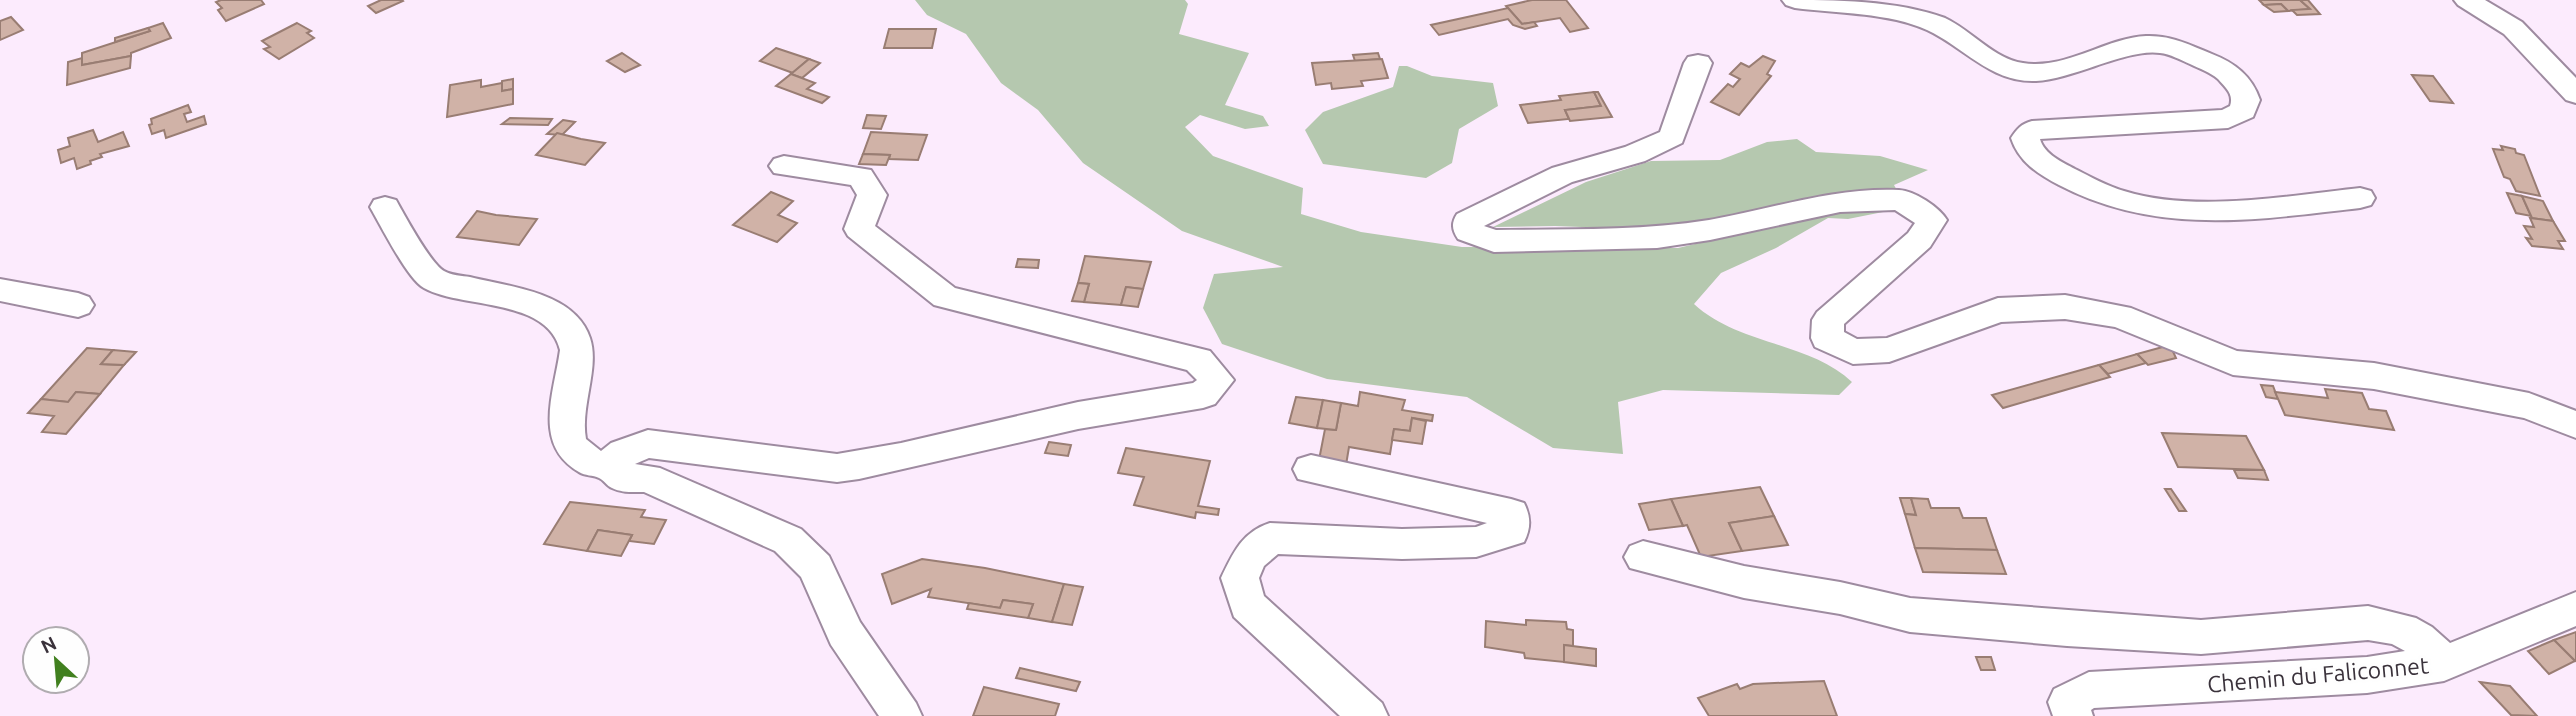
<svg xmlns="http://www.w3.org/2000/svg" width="2576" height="716" font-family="Ubuntu,sans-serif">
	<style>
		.green { fill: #b5c8af }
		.building { fill: #d0b2a7; stroke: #997d73; stroke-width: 2 }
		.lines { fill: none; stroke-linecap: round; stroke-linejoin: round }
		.minor-casing { stroke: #9e8ba0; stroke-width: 4 }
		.minor { fill: #fff; fill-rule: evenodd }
		.labels { text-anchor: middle; stroke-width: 7; stroke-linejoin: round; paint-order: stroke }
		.street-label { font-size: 23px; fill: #3a323b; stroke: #fefefe }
	</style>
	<rect width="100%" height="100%" fill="#fcebfd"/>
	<!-- green -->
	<g class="green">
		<path d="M915,0H1185L1188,4L1179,34L1249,53L1225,105L1263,116L1269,126L1245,129L1200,115L1185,127L1213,156L1303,188L1301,214L1361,232L1462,247L1678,248L1742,233L1555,226L1493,227L1586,182L1651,161L1720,160L1767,142L1797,139L1816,152L1880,156L1928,170L1894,185L1899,194L1888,211L1848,219L1828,218L1776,248L1721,273L1694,304C1738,345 1810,342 1852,382L1839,395L1663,390L1618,402L1623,454L1553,448L1467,397L1327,379L1222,344L1203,308L1214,274L1283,267L1182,231L1083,163L1038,110L1001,83L966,34L927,15Z"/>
		<polygon points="1399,66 1407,66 1432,76 1493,83 1498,106 1459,129 1452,163 1426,178 1323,164 1305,130 1323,112 1393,87"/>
	</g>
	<!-- building -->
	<g class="building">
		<polygon points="221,0 261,0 264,4 226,21 218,10 222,8 216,2"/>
		<polygon points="381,0 402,0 403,1 376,13 368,6"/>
		<polygon points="1532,0 1566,0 1588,28 1570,32 1560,18 1522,24 1506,6"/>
		<polygon points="2259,0 2300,0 2310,9 2288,11 2281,4 2264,5"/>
		<polygon points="2300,0 2308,0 2320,14 2297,15 2292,10 2310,9"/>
		<polygon points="2281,4 2288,11 2274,12 2264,5"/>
		<polygon points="1508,8 1522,24 1534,22 1537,26 1525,29 1513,25 1508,19 1439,35 1431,25"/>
		<polygon points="11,17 23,30 0,40 0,21"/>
		<polygon points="163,23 171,38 131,53 131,56 82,65 82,53 150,31 148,28"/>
		<polygon points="297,23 311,31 307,33 314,38 279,59 264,49 270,47 262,41"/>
		<polygon points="148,28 150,31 115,42 115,38"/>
		<polygon points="889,29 936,29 932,48 884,48"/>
		<polygon points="776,48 809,59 793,73 760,61"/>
		<polygon points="622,53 640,65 625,72 607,61"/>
		<polygon points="1378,53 1380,59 1355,61 1353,55"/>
		<polygon points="131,56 130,68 67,85 68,62 82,58 82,65"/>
		<polygon points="1763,56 1775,61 1767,74 1771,76 1739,115 1711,102 1728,84 1733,87 1740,79 1730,74 1741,63 1749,67"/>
		<polygon points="809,59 820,63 802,78 791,74"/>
		<polygon points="1382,59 1388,78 1361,81 1363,86 1332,89 1331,83 1316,85 1312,63"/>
		<polygon points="791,74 815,83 807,89 829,97 822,103 776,86"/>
		<polygon points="2412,75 2433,76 2453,103 2430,101"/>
		<polygon points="513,79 513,89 502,91 502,81"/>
		<polygon points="481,80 481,87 502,83 502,91 513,89 513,104 447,117 450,85"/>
		<polygon points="1594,92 1601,106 1565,110 1569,119 1528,123 1520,105 1561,100 1559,96"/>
		<polygon points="1594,92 1598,92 1612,117 1570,121 1565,110 1601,106"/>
		<polygon points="188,105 191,112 184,114 187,122 204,116 206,124 166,138 164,130 152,134 149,125 152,124 151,119"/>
		<polygon points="867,115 886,116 881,129 863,128"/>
		<polygon points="510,118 552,119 548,125 502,124"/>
		<polygon points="563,120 575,122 562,135 547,134"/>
		<polygon points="93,130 98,142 123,132 129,146 100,154 102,157 90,161 91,164 77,169 74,158 61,163 58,150 70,146 68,138"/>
		<polygon points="871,132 927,135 918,160 889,159 890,155 863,154"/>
		<polygon points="557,133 581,139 605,143 585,165 536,155"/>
		<polygon points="2501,146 2515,149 2516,153 2524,155 2540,196 2516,191 2510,179 2504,177 2493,149 2503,150"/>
		<polygon points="863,154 890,155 886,165 859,164"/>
		<polygon points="771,192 793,201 778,215 797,223 777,242 733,225"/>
		<polygon points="2507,193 2522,196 2531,216 2516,213"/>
		<polygon points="2522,196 2543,201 2553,221 2532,218"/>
		<polygon points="477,211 496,215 537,219 519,245 457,237"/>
		<polygon points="2530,218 2553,221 2565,241 2558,241 2563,249 2532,246 2526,238 2532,239 2524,226 2534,227"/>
		<polygon points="1085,256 1151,262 1143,289 1126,287 1121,305 1084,302 1089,284 1078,283"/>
		<polygon points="1018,259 1039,260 1038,268 1016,267"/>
		<polygon points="1078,283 1089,284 1084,302 1072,301"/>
		<polygon points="1126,287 1143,289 1138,307 1121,305"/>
		<polygon points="2170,345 2176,358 2148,365 2137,354"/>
		<polygon points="87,348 113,350 101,364 124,365 100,394 76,392 68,402 41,399"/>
		<polygon points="113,350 136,352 124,365 101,364"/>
		<polygon points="2137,354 2146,363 2108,374 2099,365"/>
		<polygon points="2099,365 2110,377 2003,408 1992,395"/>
		<polygon points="2261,385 2273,386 2278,399 2266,397"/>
		<polygon points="2325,389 2362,393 2369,409 2386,411 2394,430 2285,415 2275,392 2328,398"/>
		<polygon points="76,392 100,394 66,434 42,432 54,416 28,413 41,399 68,402"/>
		<polygon points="1360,392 1405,400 1402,410 1433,415 1432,421 1412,418 1410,431 1394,429 1390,454 1349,447 1346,465 1319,460 1325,429 1336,430 1341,403 1358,406"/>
		<polygon points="1296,397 1323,400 1317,428 1289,423"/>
		<polygon points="1323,400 1341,403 1336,430 1317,428"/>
		<polygon points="1412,418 1426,421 1422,444 1392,440 1394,429 1410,431"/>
		<polygon points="2162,433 2246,436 2264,470 2178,467"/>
		<polygon points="1049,442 1071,445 1068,456 1045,453"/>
		<polygon points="1126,448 1210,461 1198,506 1219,509 1218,515 1196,512 1195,518 1134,505 1144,477 1118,473"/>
		<polygon points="2234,470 2264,470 2268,480 2238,478"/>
		<polygon points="1760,487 1774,516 1729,523 1742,551 1701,557 1687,525 1683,526 1671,499"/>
		<polygon points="2165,489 2171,489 2186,511 2179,511"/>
		<polygon points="1900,498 1911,498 1916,515 1905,514"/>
		<polygon points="1911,498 1928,499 1931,508 1959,508 1963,518 1986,518 1997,550 1915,548 1905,514 1916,515"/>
		<polygon points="1671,499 1683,526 1649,530 1639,504"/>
		<polygon points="570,502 645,510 641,517 666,520 654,544 629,541 632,535 598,530 587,551 544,544"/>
		<polygon points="1774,516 1788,545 1742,551 1729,523"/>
		<polygon points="598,530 632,535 621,556 587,551"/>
		<polygon points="1915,548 1997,550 2006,574 1923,572"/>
		<polygon points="922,559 985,568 1064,584 1052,622 1028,618 1033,604 1003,600 1000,608 928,597 931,589 892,604 882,574"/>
		<polygon points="1064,584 1083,587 1072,625 1052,622"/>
		<polygon points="1003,600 1033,604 1028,618 967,609 969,603 1000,608"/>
		<polygon points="1526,620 1566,622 1567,629 1573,630 1573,646 1564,645 1564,662 1525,658 1524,653 1485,647 1486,621 1526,625"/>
		<polygon points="2576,632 2576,660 2575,661 2554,640"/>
		<polygon points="2554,640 2575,661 2549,674 2528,651"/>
		<polygon points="1564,645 1596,649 1596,666 1564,662"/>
		<polygon points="1976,657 1991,657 1995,670 1981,670"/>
		<polygon points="1020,668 1080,682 1076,691 1016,678"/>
		<polygon points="1824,681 1837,716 1709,716 1698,698 1737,684 1740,689 1753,684"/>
		<polygon points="2480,682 2510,686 2537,716 2511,715"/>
		<polygon points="984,687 1059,704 1055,716 973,716"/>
	</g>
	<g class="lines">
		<!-- minor casing -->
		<g class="minor-casing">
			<g id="minor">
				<path d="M1782,0C1836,0 1895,0 1945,18C1971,30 1994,59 2023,63C2066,70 2105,38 2146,36C2171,35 2190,45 2212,54C2235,63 2252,76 2260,100L2253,117L2228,128L2040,139C2044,154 2062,162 2075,169C2091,177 2107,186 2124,191C2194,213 2288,196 2360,188L2371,191L2375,198L2371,205L2360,208C2256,220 2156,236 2059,185C2038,174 2019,162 2011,138C2017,129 2021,124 2032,121L2222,110L2230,106C2234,94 2226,88 2218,79C2210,72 2200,69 2190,64C2181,60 2170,54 2160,53C2128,48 2074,79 2036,81C1991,83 1964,47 1927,30C1891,13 1835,13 1795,8L1786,5Z"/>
				<polygon points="2454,0 2485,0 2522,22 2576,78 2576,103 2566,100 2504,34 2458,5"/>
				<path d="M1698,55L1708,57L1712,63L1682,143L1645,161L1572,182L1484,226L1496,230C1567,229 1639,231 1709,220C1772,209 1834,187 1899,190C1915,191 1939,207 1947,220L1930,247L1844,324V332L1857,339L1887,338L1998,298L2065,295L2131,308L2237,351L2374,363L2529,393L2576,411V438L2524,418L2374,389L2233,375L2115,327L2065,319L2001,322L1889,362L1853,364L1815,347L1811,338L1812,320L1817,312L1908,233L1915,223L1895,210L1840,212L1710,240L1657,248L1494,252L1458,239C1452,230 1451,223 1457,214L1552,168L1625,147L1660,132L1684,63L1688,57Z"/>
				<path d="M784,156L871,170L887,195L875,226L955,288L1210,351L1234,380L1215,404L1203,408L1078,429L859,479L837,482L649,458L635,464L660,468L801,529L829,556L860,622L916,703L922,716H879L831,645L801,577L775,551L644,492C633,492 622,493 612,488C607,486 604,480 599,478C593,475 585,476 579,472C532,445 554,393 560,350C547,297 461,309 424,288C408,280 380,224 370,207L374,200L385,197L396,200C405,216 430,263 444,271C450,275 463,276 470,277C510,287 575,292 590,338C600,368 580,406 586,439L601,451L611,443L648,430L837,454L901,443L1078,402L1193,383L1197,380L1187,370L934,305L848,236L844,229L857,195L851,185L774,173L769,166L774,159Z"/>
				<polygon points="0,279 78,293 89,297 94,305 89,313 78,317 0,301"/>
				<path d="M1311,455L1511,499L1524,503C1531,517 1531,528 1524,542L1476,557L1402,559L1278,554L1264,566L1259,578L1264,596L1382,703L1388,716H1340L1234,617L1221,578C1233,553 1242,532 1270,523L1402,529L1476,527L1487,523L1298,479L1293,469L1298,459Z"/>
				<polygon points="1643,541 1744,566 1840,582 1910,598 2201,620 2368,606 2416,618 2432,627 2450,643 2576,592 2576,626 2444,681 2367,693 2094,708 2091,710 2093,716 2053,716 2048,702 2054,689 2089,672 2367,657 2405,651 2392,644 2368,640 2201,654 2067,646 1910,632 1840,614 1744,598 1630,568 1624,557 1630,546"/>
			</g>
		</g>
		<!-- minor -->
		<use href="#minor" class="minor"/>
	</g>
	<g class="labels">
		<!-- street labels -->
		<g class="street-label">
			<text transform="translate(2318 675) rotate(-5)" y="8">Chemin du Faliconnet</text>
		</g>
	</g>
	<!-- north arrow -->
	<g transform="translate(56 660) rotate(334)"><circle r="33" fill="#fefefe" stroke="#b0acb0" stroke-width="2"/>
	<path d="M0-5L12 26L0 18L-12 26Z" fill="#41801f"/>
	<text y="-10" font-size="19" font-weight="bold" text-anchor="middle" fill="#3a323b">N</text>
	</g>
</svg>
